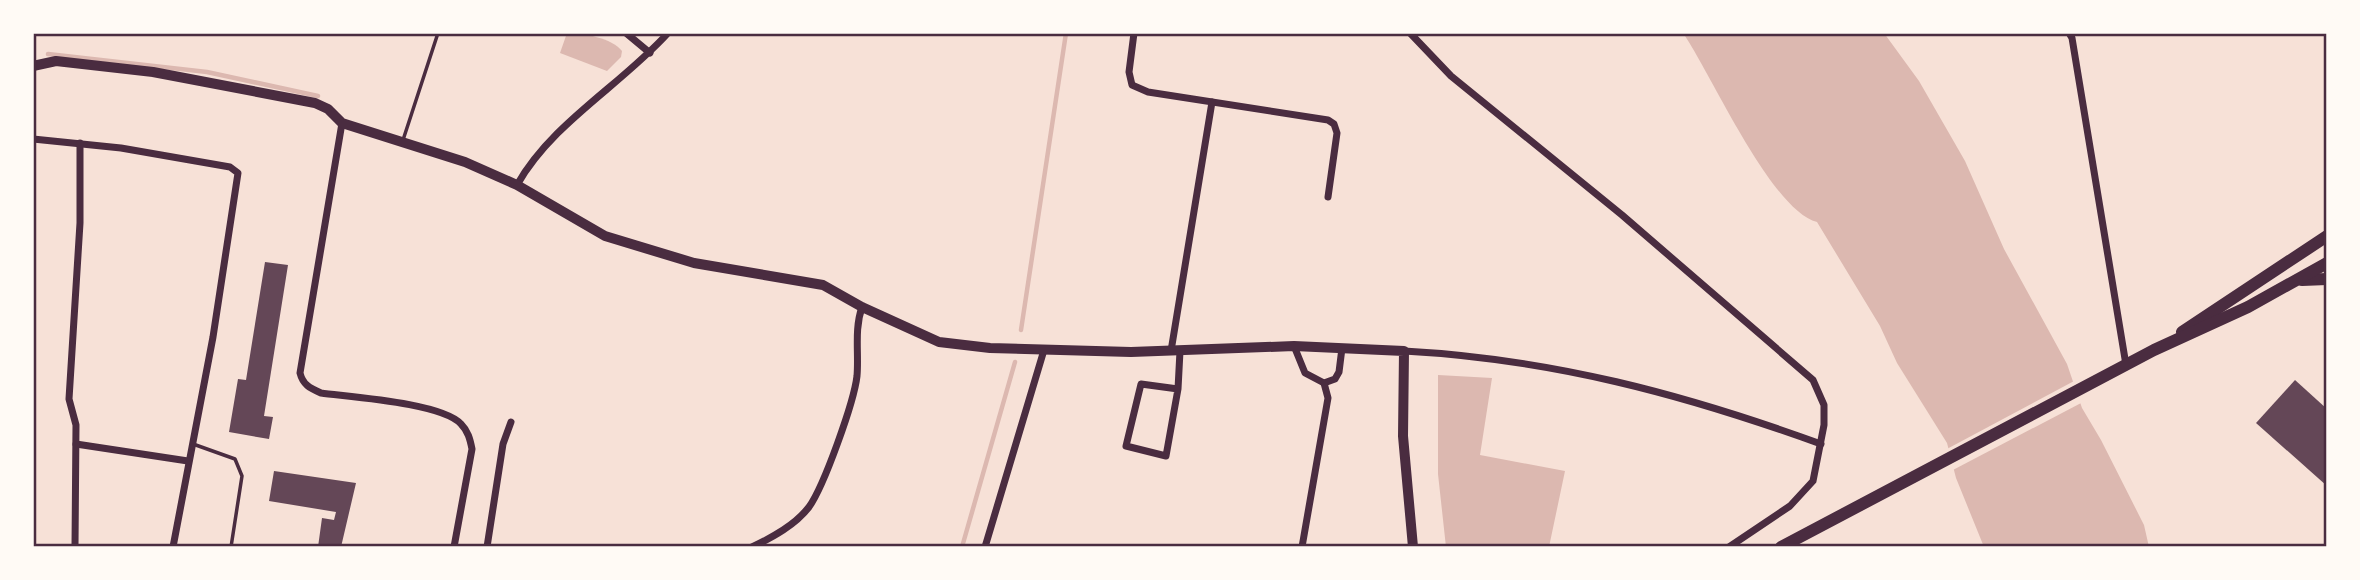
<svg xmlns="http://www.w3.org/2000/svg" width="2360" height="580" font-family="Jost,sans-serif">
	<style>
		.water { fill: #dcb8b0 }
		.pier { fill: #f7e1d7 }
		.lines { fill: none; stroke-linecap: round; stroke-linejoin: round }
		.stream { stroke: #dcb8b0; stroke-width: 4.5 }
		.building { fill: #644757 }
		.service { stroke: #4a2c40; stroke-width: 3.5 }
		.minor { stroke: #4a2c40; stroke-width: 7 }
		.tertiary { stroke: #4a2c40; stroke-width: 10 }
		.primary { stroke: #4a2c40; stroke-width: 12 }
		.neatline { fill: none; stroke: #4a2c40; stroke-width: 2.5 }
	</style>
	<rect width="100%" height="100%" fill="#f7e1d7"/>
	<!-- water -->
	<g class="water">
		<path d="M567,33C583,33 612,38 622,51L621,57L607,71L560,53Z"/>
		<path d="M1683,33H1884L1919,81L1965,161L2004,249L2067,364L2082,408L2101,440L2144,525L2149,547H1984L1956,478L1947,443L1897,363L1880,326L1817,222C1771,210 1712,75 1683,33Z"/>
		<polygon points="1438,375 1492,378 1480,455 1565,471 1549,547 1446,547 1438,474"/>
	</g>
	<!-- pier -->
	<polygon class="pier" points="2076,380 2083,402 1951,471 1945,450"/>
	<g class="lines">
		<!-- stream -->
		<g class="stream">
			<polyline points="48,54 207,72 318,96"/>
			<polyline points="1021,330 1066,33"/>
			<polyline points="962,547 1015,362"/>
		</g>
	</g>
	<!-- building -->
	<g class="building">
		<polygon points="265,262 288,265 264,416 273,417 269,439 229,432 238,379 246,380"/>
		<polygon points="2295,380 2327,409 2327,486 2256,423"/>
		<polygon points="274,471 356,483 341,547 318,547 322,518 334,520 336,512 269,501"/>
	</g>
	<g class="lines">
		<!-- service -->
		<g class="service">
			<polyline points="403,140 438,33"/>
			<polyline points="193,444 235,459 242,476 231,547"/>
		</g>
		<!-- minor -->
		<g class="minor">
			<polyline points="626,33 650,53"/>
			<polyline points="1134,33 1129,72 1132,85 1148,92 1328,120 1334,124 1337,133 1328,197"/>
			<polyline points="1410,33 1451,76 1622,215 1813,380 1824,405 1824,425 1813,481 1790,506 1729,547"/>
			<polyline points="2069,33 2072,38 2126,365"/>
			<path d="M342,123L300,373C303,385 310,388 321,393C351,397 442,403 461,424C468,431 470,439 472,449L454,547"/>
			<polyline points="33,139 121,148 230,167 238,173 213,337 173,547"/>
			<path d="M517,185C552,123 620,86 668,33"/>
			<polyline points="1294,346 1305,373 1324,383 1335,379 1339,372 1342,348"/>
			<polyline points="1171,351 1212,102"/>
			<path d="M1404,351C1552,359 1683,394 1821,444"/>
			<polyline points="1178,389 1166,456 1126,446 1141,384 1178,389 1180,351"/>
			<polyline points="76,444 188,461"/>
			<polyline points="75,547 76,425 69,399 80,223 80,143"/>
			<polyline points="487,547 503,444 511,422"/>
			<path d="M752,547C773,537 795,525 809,507C824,486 854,402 857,376C859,353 854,330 862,307"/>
			<polyline points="985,547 1044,350"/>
			<polyline points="1302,547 1328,398 1324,383"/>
		</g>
		<!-- tertiary -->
		<polyline class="tertiary" points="33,66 56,61 153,72 315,103 328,109 342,123 465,162 517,185 605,236 694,263 823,285 862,307 939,342 990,348 1131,352 1294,346 1404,351 1403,436 1413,547"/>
		<!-- primary -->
		<g class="primary">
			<polyline points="2302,280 2327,279"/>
			<polyline points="2182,332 2327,236"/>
			<polyline points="1781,547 2154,350 2248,307 2327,263"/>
		</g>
	</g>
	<!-- border -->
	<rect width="2360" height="580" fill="none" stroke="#fffaf5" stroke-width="70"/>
	<rect x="35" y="35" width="2290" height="510" class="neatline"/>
</svg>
